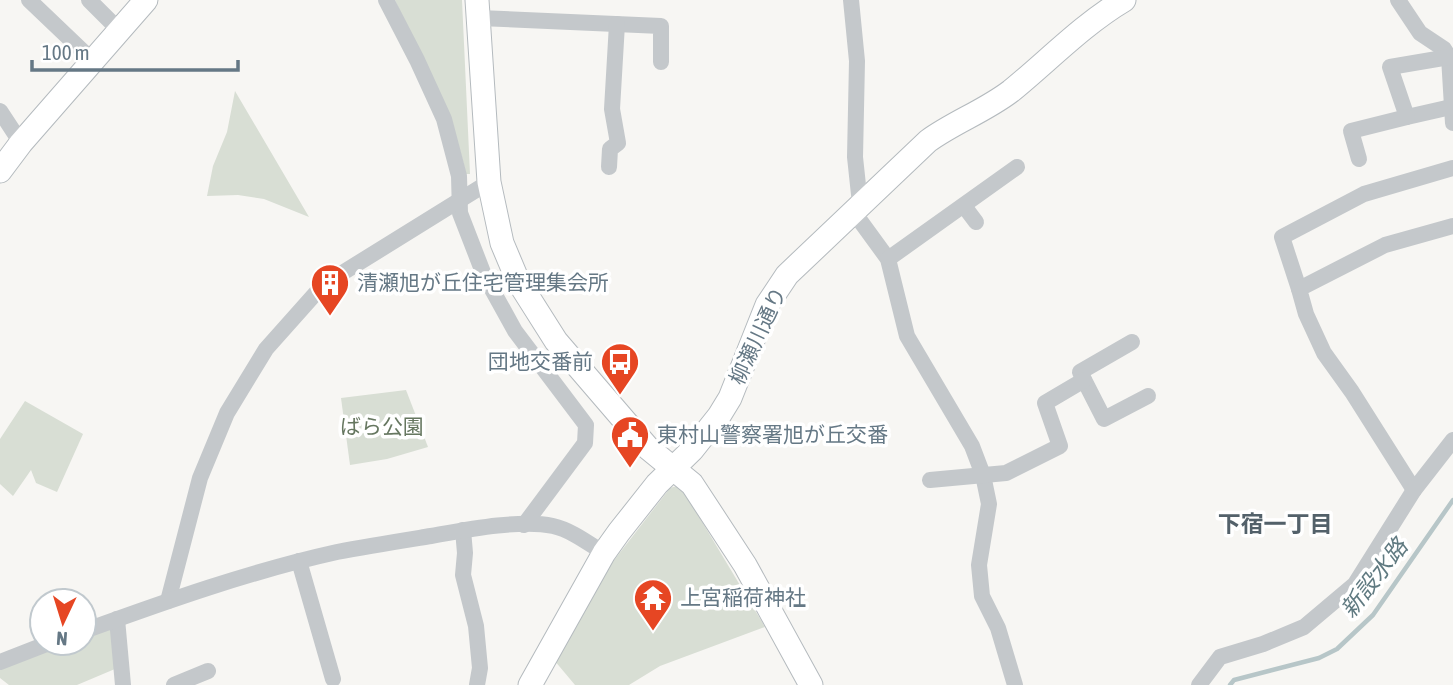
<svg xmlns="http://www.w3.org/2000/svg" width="1453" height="685" font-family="'Asap Condensed','Noto Sans JP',sans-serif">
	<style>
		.green { fill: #d8ded4 }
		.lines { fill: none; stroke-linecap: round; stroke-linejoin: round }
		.stream { stroke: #b7c6c8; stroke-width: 4.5 }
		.secondary-casing { stroke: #b4babe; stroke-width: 25 }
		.street { stroke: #c4c8cb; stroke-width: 16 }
		.secondary { stroke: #fff; stroke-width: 23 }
		.labels { text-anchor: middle; stroke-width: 7; stroke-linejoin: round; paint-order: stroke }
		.poi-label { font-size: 21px; fill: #657885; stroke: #fff; text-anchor: start }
		.street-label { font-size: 21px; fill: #657885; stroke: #fff }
		.park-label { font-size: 21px; fill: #667760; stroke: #fff }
		.neighbourhood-label { font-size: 23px; font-weight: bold; fill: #53616a; stroke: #fff }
		.water-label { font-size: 23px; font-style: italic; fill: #607a81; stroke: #fff }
	</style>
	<rect width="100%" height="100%" fill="#f7f6f3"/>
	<!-- green -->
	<g class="green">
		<path d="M395,0H462L470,174H466C453,113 421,57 395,0Z"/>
		<polygon points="235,91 309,217 264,199 238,195 207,196 213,166 227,132"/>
		<polygon points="406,390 428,447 387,459 350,465 341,398"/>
		<polygon points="25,401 83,434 57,492 36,483 31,470 13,496 0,484 0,439"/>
		<polygon points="680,485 765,627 660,666 629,685 575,685 554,660 608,568 670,488"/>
		<polygon points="117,619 122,666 77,685 9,685 0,678 0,662 49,643 84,643 84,631"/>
	</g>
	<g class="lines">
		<!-- stream -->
		<polyline class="stream" points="1230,685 1234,680 1319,658 1337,649 1373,615 1453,500"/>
		<!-- secondary casing -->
		<g class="secondary-casing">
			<g id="secondary">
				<polyline points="477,0 489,182 502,243 518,281 556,341 648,448 692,484 745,565 811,685"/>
				<polyline points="0,171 21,143 146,0"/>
				<path d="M530,685L604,553L619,532L657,484L692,450L719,416L730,398L767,305L787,275L928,141C954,122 985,111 1011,91C1048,61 1082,25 1124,0"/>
			</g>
		</g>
		<!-- street -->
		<g class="street">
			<polyline points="29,0 93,61"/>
			<polyline points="89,0 119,30"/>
			<polyline points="386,0 417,60 444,119 459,176 460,213 484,275 515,331 586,425 585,443 524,525"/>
			<polyline points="851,0 857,61 855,157 860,204"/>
			<polyline points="1398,0 1420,33 1444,49 1449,57 1453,123"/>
			<polyline points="479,18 661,26 661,62"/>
			<polyline points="1449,57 1390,67 1407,117 1451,107"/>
			<polyline points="0,111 21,143"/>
			<polyline points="1359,159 1351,131 1407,117"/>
			<polyline points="609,167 610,149 618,143 612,109 617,24"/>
			<polyline points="964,206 976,222"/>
			<polyline points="853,211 888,259 907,336 972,446 983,475 989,504 979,565 982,596 998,628 1015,685"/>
			<polyline points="888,259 1017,167"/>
			<polyline points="1299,289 1282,237 1364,194 1453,168"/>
			<polyline points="1132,342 1080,372 1104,419 1148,396"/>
			<polyline points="930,480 1006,473 1060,446 1045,403 1084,380"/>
			<polyline points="1414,490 1352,392 1324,353 1306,314 1299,289 1385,245 1453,226"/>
			<polyline points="463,530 465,553 463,575 476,626 480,668 477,685"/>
			<polyline points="299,561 333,679"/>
			<polyline points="168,601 200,478 227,413 266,349 323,285 489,182"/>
			<polyline points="117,619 123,685"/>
			<path d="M84,631C167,601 251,571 337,552C368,546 400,541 431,536C465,530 520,519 553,526C571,530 588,543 604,553"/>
			<polyline points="0,662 49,643"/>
			<polyline points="174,685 208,671"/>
			<polyline points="1199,685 1220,657 1263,644 1304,627 1355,584 1414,490 1453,440"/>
		</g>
		<!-- secondary -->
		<use href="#secondary" class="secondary"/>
	</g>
	<!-- icons -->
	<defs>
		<g id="building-pin" transform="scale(2.0125)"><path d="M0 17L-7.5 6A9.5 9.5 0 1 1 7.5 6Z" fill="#e64623" stroke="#fff"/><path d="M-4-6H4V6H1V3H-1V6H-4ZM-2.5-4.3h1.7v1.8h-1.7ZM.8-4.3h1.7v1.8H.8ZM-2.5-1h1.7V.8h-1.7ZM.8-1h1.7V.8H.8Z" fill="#fff"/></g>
		<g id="bus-pin" transform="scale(2.0125)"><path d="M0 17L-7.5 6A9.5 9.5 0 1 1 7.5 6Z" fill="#e64623" stroke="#fff"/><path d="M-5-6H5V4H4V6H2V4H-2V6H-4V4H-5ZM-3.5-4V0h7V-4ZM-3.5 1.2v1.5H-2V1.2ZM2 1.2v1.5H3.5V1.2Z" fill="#fff"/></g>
		<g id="civic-pin" transform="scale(2.0125)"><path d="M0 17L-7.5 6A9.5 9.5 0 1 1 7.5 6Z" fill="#e64623" stroke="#fff"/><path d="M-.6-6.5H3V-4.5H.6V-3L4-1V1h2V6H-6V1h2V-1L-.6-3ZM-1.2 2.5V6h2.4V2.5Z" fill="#fff"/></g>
		<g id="temple-pin" transform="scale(2.0125)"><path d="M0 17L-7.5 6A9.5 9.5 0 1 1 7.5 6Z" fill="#e64623" stroke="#fff"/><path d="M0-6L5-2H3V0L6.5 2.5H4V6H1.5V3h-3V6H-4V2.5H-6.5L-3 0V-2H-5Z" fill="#fff"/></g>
	</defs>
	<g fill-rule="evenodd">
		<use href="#building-pin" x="330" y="283"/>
		<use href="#bus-pin" x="620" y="362"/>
		<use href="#civic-pin" x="630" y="435"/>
		<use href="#temple-pin" x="653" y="598"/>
	</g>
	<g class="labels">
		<!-- poi labels -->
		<g class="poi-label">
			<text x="357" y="290">清瀬旭が丘住宅管理集会所</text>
			<text x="593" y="369" text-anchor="end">団地交番前</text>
			<text x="657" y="442">東村山警察署旭が丘交番</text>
			<text x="680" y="605">上宮稲荷神社</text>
		</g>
		<!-- street labels -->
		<g class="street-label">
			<text transform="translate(758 336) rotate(-65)" y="7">柳瀬川通り</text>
		</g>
		<!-- park labels -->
		<g class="park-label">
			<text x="382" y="434">ばら公園</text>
		</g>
		<!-- neighbourhood labels -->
		<g class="neighbourhood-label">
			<text x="1275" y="532">下宿一丁目</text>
		</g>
		<!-- water labels -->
		<g class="water-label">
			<text transform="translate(1374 578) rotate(-52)" y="8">新設水路</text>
		</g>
	</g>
	<!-- north arrow -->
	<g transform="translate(63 622) rotate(184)"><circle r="33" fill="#ffffff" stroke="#c1c9ce" stroke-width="2"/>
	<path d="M0-5L12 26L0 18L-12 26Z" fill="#e64623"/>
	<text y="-10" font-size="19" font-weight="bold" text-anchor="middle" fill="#657885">N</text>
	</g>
	<!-- scale -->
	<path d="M32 60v10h206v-10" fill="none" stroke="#657885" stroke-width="3.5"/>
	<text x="42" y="60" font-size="21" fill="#657885" stroke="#ffffff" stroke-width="5" paint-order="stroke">100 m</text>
</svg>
